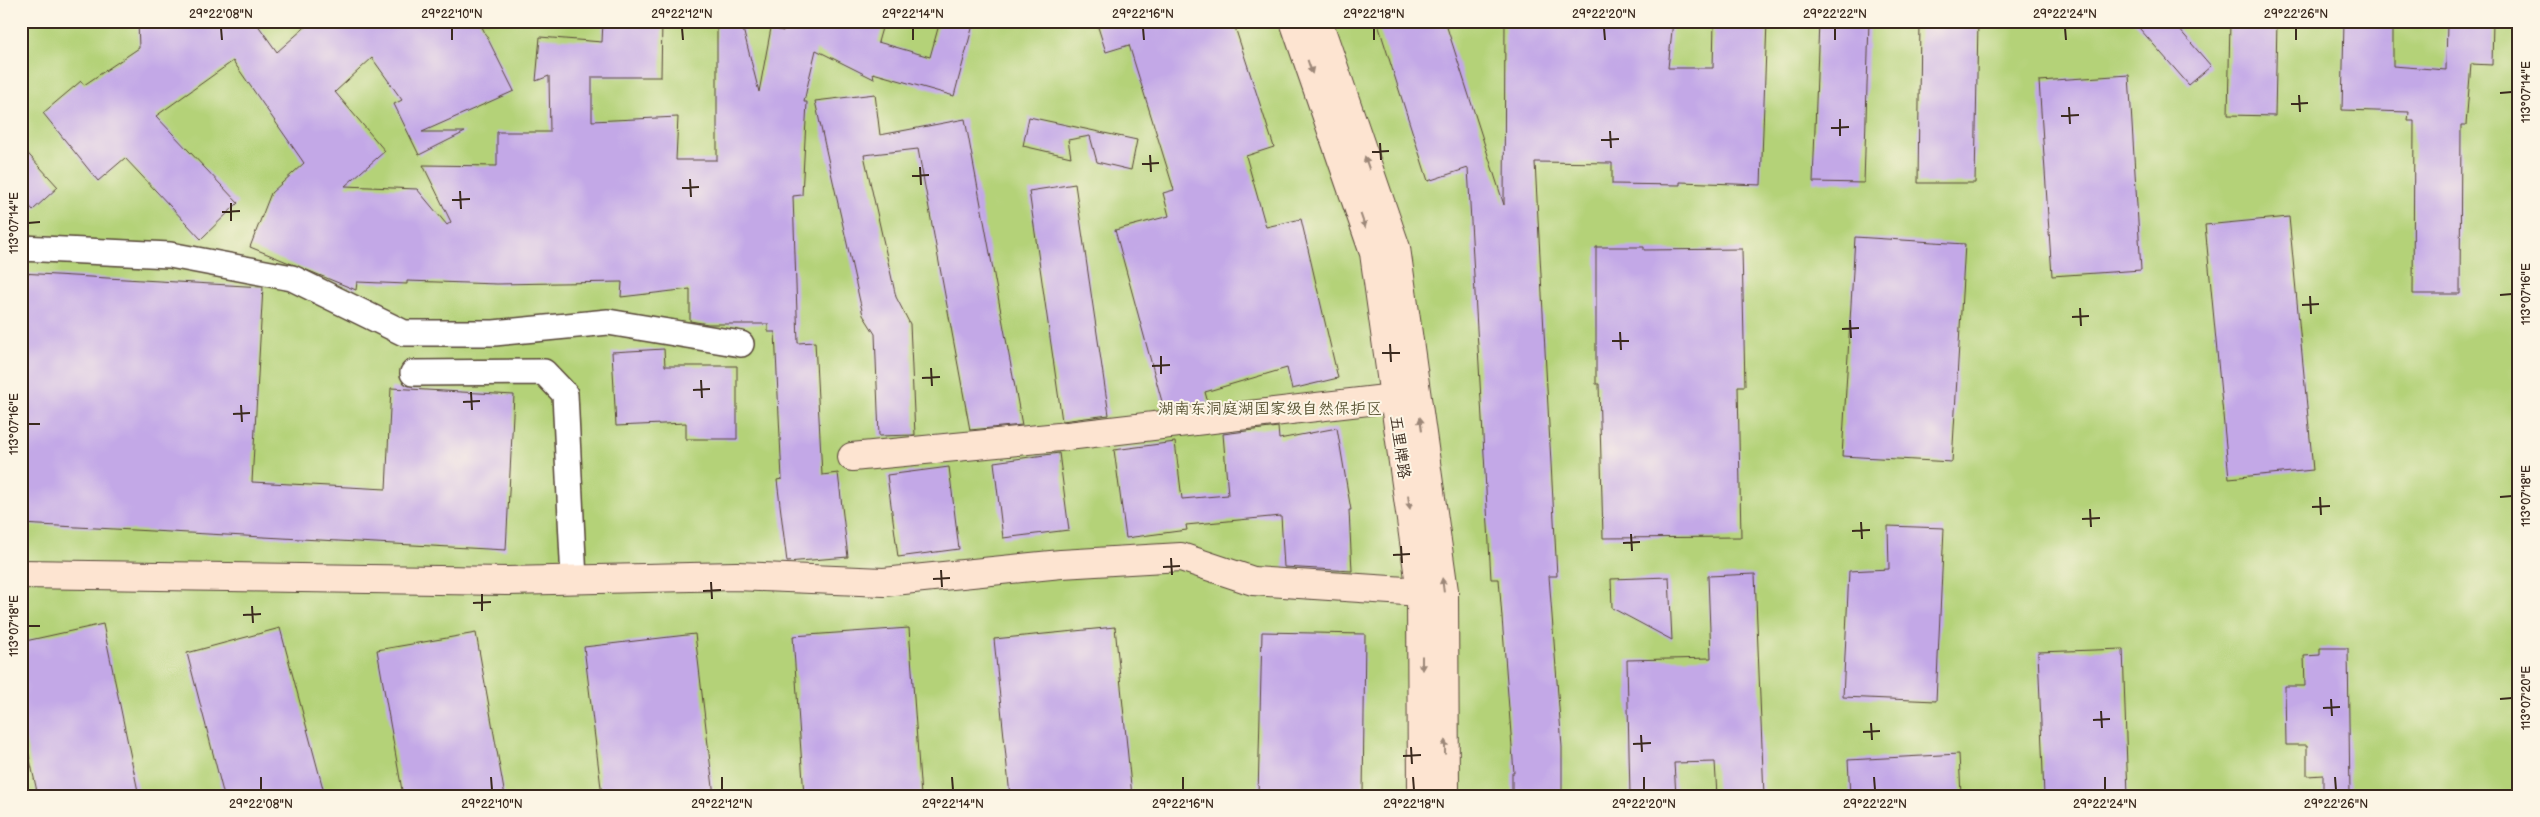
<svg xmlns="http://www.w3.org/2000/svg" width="2540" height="817" font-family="'Balsamiq Sans','LXGW WenKai TC',sans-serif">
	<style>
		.green { fill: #b4d278; stroke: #787e4b }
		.building { fill: #c3a8e7 }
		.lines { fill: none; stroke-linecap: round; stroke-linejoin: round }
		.minor-casing { stroke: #574638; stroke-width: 28 }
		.secondary-casing { stroke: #574638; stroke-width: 30 }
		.minor { stroke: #fff; stroke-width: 25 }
		.secondary { stroke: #fde4d1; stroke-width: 28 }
		.oneway { fill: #9c8778 }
		.ticks { fill: none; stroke: #3b2a1e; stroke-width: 2 }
		.labels { text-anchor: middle; stroke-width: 4; stroke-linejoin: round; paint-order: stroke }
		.park-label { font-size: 16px; fill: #595434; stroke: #fcf5e5 }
		.street-label { font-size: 16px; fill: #3b2a1e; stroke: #fcf5e5 }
		.neatline { fill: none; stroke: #3b2a1e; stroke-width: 2 }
		.ticks-label { font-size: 12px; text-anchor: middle; fill: #3b2a1e }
	</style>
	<rect width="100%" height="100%" fill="#fcf5e5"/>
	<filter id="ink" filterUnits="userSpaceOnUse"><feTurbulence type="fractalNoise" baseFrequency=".02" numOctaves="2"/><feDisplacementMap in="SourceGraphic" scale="10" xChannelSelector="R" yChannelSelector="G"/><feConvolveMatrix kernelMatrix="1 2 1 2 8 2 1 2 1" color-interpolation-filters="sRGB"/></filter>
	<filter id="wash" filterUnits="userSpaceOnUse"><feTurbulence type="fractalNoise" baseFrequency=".0096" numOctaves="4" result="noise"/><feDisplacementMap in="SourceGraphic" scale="20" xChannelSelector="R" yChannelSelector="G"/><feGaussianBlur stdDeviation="1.12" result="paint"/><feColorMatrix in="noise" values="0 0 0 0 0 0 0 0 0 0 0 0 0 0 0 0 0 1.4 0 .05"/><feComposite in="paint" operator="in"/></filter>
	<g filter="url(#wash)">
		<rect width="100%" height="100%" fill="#f5e5ca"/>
		<!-- green -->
		<rect class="green" x="21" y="21" width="2498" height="775"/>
		<g id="blocks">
			<!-- building -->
			<g class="building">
				<polygon points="138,21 255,21 277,52 312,21 479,21 514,91 422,132 465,132 419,155 394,104 402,100 372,58 335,92 385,151 345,186 417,189 447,225 451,222 423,165 497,166 497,132 550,132 549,76 536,81 540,37 602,42 603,21 662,21 661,77 592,77 592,121 678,117 676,160 717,160 717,21 741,21 759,92 771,28 783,31 785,21 884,21 878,42 930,57 940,21 974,21 954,96 873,73 874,79 816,50 809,79 804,102 807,102 802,195 793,196 798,343 815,342 822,475 838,473 848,557 787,562 777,480 782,479 775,332 768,332 768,324 708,324 690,321 690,289 621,297 622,282 497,284 407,281 407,284 357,282 356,290 250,247 271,193 304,163 233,61 156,116 238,203 201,239 125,158 98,181 43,113 81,81 84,85 139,48"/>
				<polygon points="1096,21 1233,21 1274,147 1246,156 1266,227 1301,219 1338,378 1292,389 1287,368 1205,392 1208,403 1164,409 1115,230 1169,216 1163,193 1174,190 1129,45 1106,52"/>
				<polygon points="1377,21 1445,21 1504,205 1505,21 1673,21 1668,68 1713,68 1714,21 1767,21 1761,185 1680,182 1680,185 1612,184 1612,163 1535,162 1557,576 1549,576 1562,747 1562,796 1512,796 1512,773 1514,773 1499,579 1491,579 1468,168 1428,181"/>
				<polygon points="1819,21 1869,21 1864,183 1813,182"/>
				<polygon points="1920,21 1978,21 1975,183 1918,183"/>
				<polygon points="2133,21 2172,21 2211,66 2189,85"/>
				<polygon points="2230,21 2277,21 2275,116 2228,115"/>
				<polygon points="2344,21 2393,21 2393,66 2446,70 2447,21 2493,21 2492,65 2471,64 2466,125 2461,125 2460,294 2413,294 2414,121 2408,121 2409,112 2342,110"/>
				<polygon points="2129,75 2141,270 2052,276 2039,81"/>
				<polygon points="875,94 880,135 965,119 1022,425 970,430 918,149 864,155 896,297 910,324 915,435 879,436 875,334 863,315 815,101"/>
				<polygon points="1029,117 1137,140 1131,170 1097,162 1090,136 1068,140 1071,157 1023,146"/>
				<polygon points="21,146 58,187 33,210 21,197"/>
				<polygon points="1075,184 1109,415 1062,421 1029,191"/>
				<polygon points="2289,217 2313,470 2229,478 2205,225"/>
				<polygon points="1855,237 1965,244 1952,462 1842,456"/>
				<polygon points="1596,247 1644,247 1644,250 1742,249 1745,386 1738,386 1741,537 1603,538 1599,384 1596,384"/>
				<polygon points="21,273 263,287 252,482 386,489 391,388 514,395 506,550 21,524"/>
				<polygon points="664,349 665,366 737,366 737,439 686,439 686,423 616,426 612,352"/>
				<polygon points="1278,427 1279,439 1337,428 1351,510 1349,510 1352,571 1284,567 1281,516 1186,525 1187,530 1126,538 1114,450 1175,442 1182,499 1228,495 1223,434"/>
				<polygon points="1059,453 1069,530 1003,538 994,462"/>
				<polygon points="949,467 959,549 898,557 887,475"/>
				<polygon points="1888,526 1944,528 1936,701 1843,697 1849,571 1889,569"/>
				<polygon points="1755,574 1764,796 1717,796 1715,762 1674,763 1676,796 1630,796 1627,660 1711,658 1708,576"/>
				<polygon points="1669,577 1672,640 1612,608 1611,579"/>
				<polygon points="103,624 139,796 38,796 21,719 21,642"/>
				<polygon points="1115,627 1132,796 1010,796 994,639"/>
				<polygon points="280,628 325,796 224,796 187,653"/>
				<polygon points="909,628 921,796 804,796 793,636"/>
				<polygon points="1262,632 1365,634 1363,796 1258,796"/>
				<polygon points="476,633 505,796 403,796 377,650"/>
				<polygon points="695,634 714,796 602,796 584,647"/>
				<polygon points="2320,648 2348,648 2350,796 2323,796 2323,775 2307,776 2307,745 2286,745 2285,686 2305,686 2304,656 2320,655"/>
				<polygon points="2123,649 2128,796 2044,796 2038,652"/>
				<polygon points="1959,754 1961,796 1850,796 1848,760"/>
			</g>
		</g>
	</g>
	<g filter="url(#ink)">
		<use href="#blocks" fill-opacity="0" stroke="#574638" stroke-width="1"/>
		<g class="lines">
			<!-- minor casing -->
			<g class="minor-casing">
				<g id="minor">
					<polyline points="21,248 170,255 292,278 404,333 494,333 608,322 741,344"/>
					<polyline points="413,373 544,372 565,394 574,580"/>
				</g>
			</g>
			<!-- secondary casing -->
			<g class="secondary-casing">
				<g id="secondary">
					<polyline points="1294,21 1374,253 1421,592 1422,796"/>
					<polyline points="1318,21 1396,248 1444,591 1445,796"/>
					<polyline points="852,457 1059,437 1394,398"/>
					<polyline points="21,574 507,581 736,576 884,582 1061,564 1181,557 1253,581 1421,592"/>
				</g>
			</g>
			<!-- minor -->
			<use href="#minor" class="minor"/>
			<!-- secondary -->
			<use href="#secondary" class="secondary"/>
		</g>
		<!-- one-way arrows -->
		<defs><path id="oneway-solid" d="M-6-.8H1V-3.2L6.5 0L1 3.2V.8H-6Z" transform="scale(1.25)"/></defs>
		<g class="oneway">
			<use href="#oneway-solid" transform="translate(1310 67) rotate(71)"/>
			<use href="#oneway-solid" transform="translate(1367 163) rotate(-109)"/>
			<use href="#oneway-solid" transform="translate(1363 221) rotate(71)"/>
			<use href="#oneway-solid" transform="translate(1421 424) rotate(-98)"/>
			<use href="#oneway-solid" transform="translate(1409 502) rotate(82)"/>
			<use href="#oneway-solid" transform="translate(1443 585) rotate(-97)"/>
			<use href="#oneway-solid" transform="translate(1422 663) rotate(90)"/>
			<use href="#oneway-solid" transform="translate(1445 747) rotate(-90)"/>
		</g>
	</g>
	<!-- ticks -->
	<path class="ticks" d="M221,28L222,40M452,28V40M682,28L683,40M913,28V40M1143,28L1144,40M1374,28V40M1604,28L1605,40M1835,28V40M2065,28L2066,40M2296,28V40M2500,93L2512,92M2299,95L2300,112M2291,104L2308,103M2069,107L2070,124M2061,116L2079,115M1840,119V136M1831,128L1849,127M1610,131L1611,148M1601,140L1619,139M1380,143L1381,160M1372,152L1389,151M1150,155L1151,172M1142,164L1159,163M920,167L921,185M912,176L929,175M690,179L691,197M682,188L699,187M460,191L461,209M452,200L470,199M231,203V221M222,212L240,211M28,223L40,222M2500,295L2512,294M2310,296L2311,314M2302,305L2319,304M2080,308L2081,326M2072,317L2089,316M1850,320L1851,338M1842,329L1859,328M1620,332L1621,350M1612,341H1629M1390,344L1391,362M1382,353H1400M1161,356V374M1152,366L1170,365M931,368L932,386M922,378L940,377M701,380L702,398M693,390L710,389M471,392L472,410M463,402L480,401M241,405L242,422M233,414L250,413M28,424H40M2320,497L2321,515M2500,497L2512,496M2312,507L2330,506M2090,509L2091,527M2082,519L2100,518M1861,522L1862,539M1852,531L1870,530M1631,534L1632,551M1623,543L1640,542M1401,546L1402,563M1393,555L1410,554M1171,558L1172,575M1163,567L1180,566M941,570L942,587M933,579L950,578M711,582L712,599M703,591L721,590M482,594V611M473,603L491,602M252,606L253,623M243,615L261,614M28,626H40M2331,699L2332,716M2500,699L2512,698M2323,708L2340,707M2101,711L2102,728M2093,720L2110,719M1871,723L1872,740M1863,732L1880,731M1641,735L1642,752M1633,744L1651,743M1411,747L1412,764M1403,756L1421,755M261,777V790M491,777L492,790M722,777V790M952,777L953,790M1183,777V790M1413,777L1414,790M1644,777V790M1874,777L1875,790M2105,777V790M2335,777L2336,790"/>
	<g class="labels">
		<!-- park labels -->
		<g class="park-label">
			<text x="1270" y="414">湖南东洞庭湖国家级自然保护区</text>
		</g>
		<!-- street labels -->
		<g class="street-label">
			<text transform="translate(1401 447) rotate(82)" y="6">五里牌路</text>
		</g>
	</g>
	<!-- margin -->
	<rect width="2540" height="817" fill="none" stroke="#fcf5e5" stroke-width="55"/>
	<rect x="28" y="28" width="2484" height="762" class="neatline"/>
	<g class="ticks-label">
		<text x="221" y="18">29°22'08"N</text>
		<text x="452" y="18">29°22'10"N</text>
		<text x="682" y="18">29°22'12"N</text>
		<text x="913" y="18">29°22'14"N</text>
		<text x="1143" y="18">29°22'16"N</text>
		<text x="1374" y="18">29°22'18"N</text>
		<text x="1604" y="18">29°22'20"N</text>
		<text x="1835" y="18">29°22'22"N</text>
		<text x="2065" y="18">29°22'24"N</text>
		<text x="2296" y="18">29°22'26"N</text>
		<text transform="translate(2526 92) rotate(-90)" y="4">113°07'14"E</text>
		<text transform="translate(14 223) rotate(-90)" y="4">113°07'14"E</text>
		<text transform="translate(2526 294) rotate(-90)" y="4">113°07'16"E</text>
		<text transform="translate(14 424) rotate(-90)" y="4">113°07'16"E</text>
		<text transform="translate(2526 496) rotate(-90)" y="4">113°07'18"E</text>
		<text transform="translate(14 626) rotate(-90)" y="4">113°07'18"E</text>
		<text transform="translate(2526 698) rotate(-90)" y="4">113°07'20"E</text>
		<text x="261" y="808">29°22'08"N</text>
		<text x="492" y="808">29°22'10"N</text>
		<text x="722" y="808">29°22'12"N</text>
		<text x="953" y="808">29°22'14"N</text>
		<text x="1183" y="808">29°22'16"N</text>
		<text x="1414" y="808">29°22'18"N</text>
		<text x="1644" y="808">29°22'20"N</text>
		<text x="1875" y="808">29°22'22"N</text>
		<text x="2105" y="808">29°22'24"N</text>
		<text x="2336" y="808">29°22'26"N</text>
	</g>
</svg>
